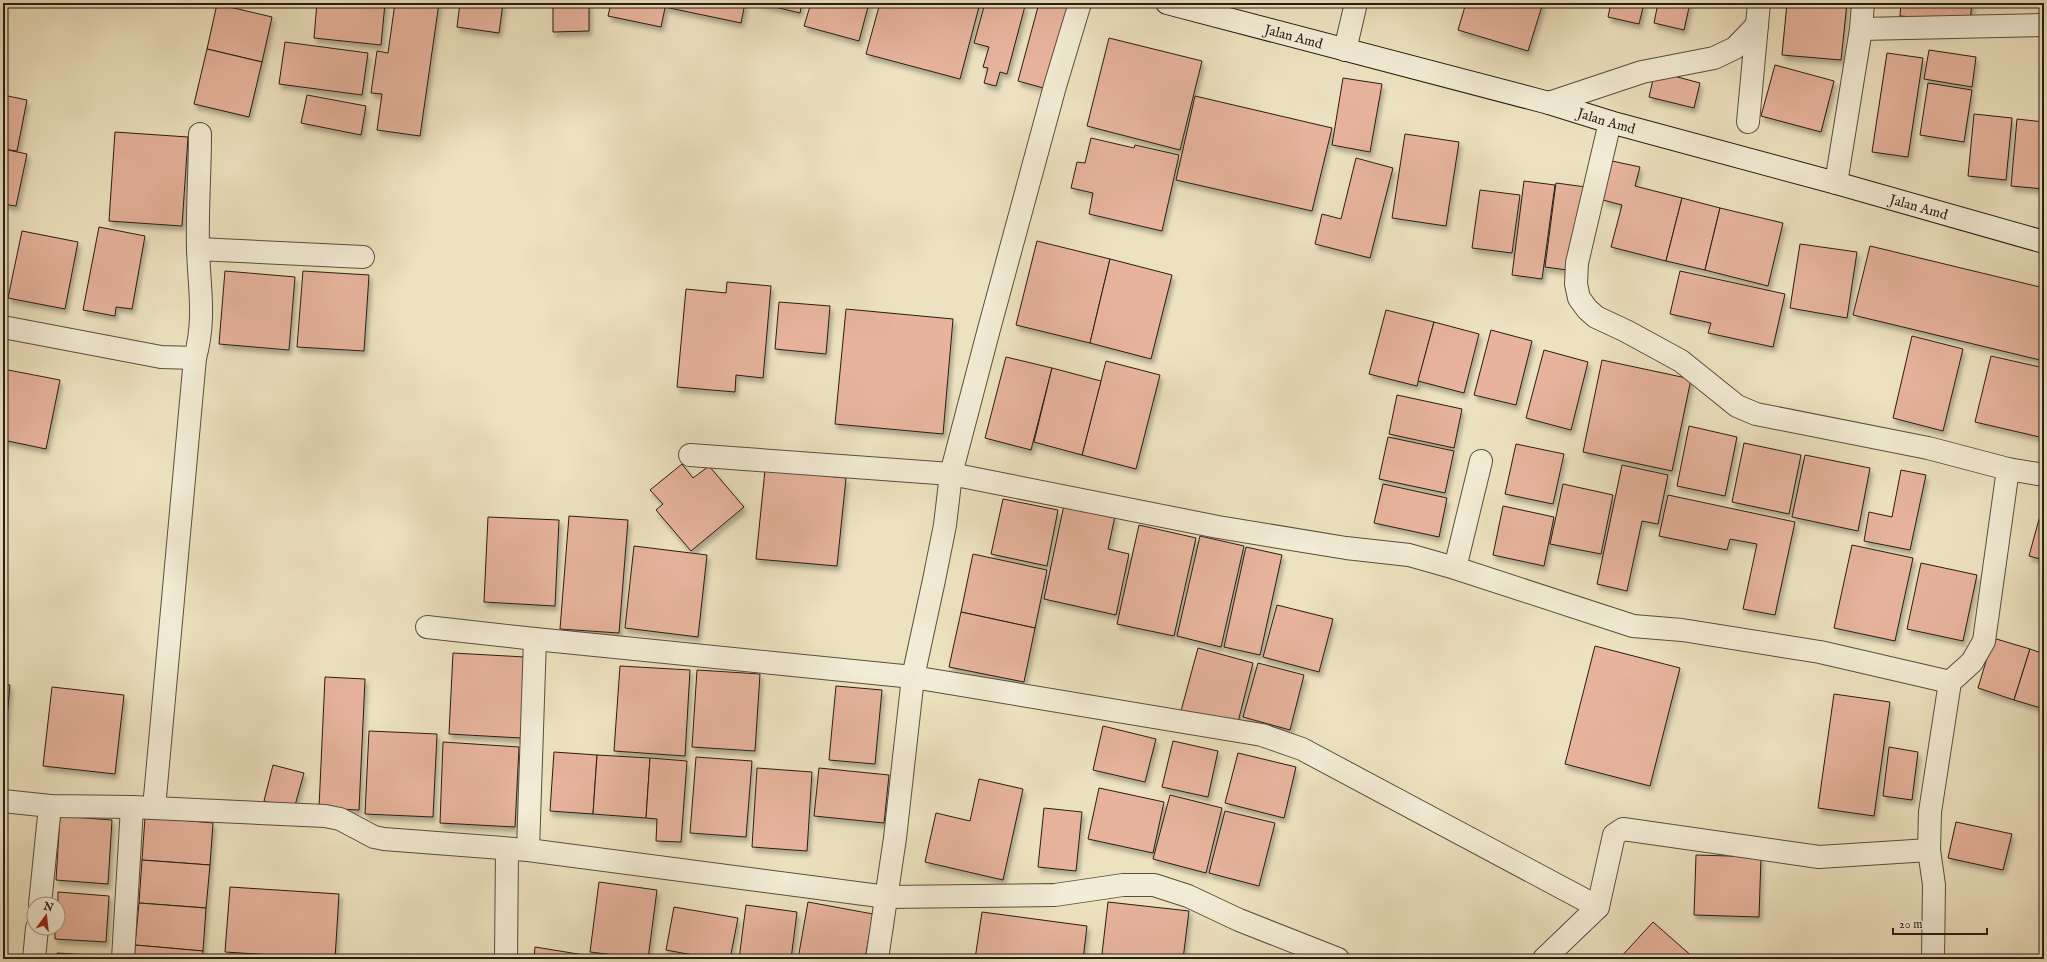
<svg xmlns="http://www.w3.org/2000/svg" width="2047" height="962" font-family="'IM FELL English',serif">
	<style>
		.building { fill: #e7b39d; stroke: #271d15; filter: url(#shadow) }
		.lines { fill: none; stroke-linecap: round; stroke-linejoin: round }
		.street-casing { stroke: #584e40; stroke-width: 24 }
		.secondary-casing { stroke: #271d15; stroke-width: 24 }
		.street { stroke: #f3ecd6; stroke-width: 22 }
		.secondary { stroke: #f3ecd6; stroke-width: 22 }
		.labels { text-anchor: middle; stroke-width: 3; stroke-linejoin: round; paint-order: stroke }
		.street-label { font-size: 14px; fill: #271d15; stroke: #f3ecd6 }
	</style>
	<defs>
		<filter id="shadow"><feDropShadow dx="2.5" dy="4.5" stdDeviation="2" flood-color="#0004"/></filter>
	</defs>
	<rect width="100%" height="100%" fill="#ede2c0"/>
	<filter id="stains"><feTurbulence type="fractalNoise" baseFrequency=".005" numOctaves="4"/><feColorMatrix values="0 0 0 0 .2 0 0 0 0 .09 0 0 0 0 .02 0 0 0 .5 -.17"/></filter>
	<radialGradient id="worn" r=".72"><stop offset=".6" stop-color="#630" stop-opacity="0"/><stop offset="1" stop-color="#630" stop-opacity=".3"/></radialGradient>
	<!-- building -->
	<g class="building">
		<polygon points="317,3 385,3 381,45 314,38"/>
		<polygon points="395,3 439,3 420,136 377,130 382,94 371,93 377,51 388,53"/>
		<polygon points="460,3 503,3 499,33 457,27"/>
		<polygon points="553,3 589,3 589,31 553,32"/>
		<polygon points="611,3 666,3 661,27 608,16"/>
		<polygon points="666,3 745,3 741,23 665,7"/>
		<polygon points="758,3 802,3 800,13"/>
		<polygon points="811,3 869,3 859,41 804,26"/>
		<polygon points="880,3 980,3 960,79 866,54"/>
		<polygon points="985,3 1013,3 1025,6 1007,74 1000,72 996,86 984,83 988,68 983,67 989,47 974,43"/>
		<polygon points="1039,3 1074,3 1051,90 1018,81"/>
		<polygon points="1466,3 1543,3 1528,51 1458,30"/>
		<polygon points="1611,3 1644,3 1639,24 1608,17"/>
		<polygon points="1658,3 1690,3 1684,30 1654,23"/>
		<polygon points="1787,3 1847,3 1841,60 1782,55"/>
		<polygon points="1901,3 1972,3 1970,21 1900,16"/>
		<polygon points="217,4 272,17 262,62 207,49"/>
		<polygon points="1109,38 1202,61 1180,150 1087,126"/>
		<polygon points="285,42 368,53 362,95 279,84"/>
		<polygon points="207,49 262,62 249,117 194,104"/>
		<polygon points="1929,50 1976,57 1972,87 1924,79"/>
		<polygon points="1887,53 1923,58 1908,157 1872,152"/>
		<polygon points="1775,65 1834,81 1821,132 1761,116"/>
		<polygon points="1655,71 1700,83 1694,108 1649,97"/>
		<polygon points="1343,78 1382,84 1370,152 1332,145"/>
		<polygon points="1928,83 1972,90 1964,142 1920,135"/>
		<polygon points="3,95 27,100 17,151 3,149"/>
		<polygon points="307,95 366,106 361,135 301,123"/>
		<polygon points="1195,96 1332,128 1312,211 1176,180"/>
		<polygon points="1974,114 2012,118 2006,180 1968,176"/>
		<polygon points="2017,119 2044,122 2044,189 2011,186"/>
		<polygon points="115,132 188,137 182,226 109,221"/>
		<polygon points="1405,134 1459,142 1446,226 1392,218"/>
		<polygon points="1091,138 1134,148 1135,145 1179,155 1162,231 1089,214 1093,193 1071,188 1077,162 1085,163"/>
		<polygon points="3,149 27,154 16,206 3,204"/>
		<polygon points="1356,158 1393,168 1370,258 1315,244 1322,214 1341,219"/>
		<polygon points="1612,161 1640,167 1635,186 1682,198 1666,261 1611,247 1622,205 1603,200"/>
		<polygon points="1524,181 1555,185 1542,279 1512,275"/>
		<polygon points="1556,183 1586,187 1575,271 1545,267"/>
		<polygon points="1480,190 1520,195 1512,253 1472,248"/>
		<polygon points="1682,198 1720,208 1705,270 1666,261"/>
		<polygon points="1720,208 1783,223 1768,286 1705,270"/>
		<polygon points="99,227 145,236 132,309 116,307 115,316 83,310"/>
		<polygon points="22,231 78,242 65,309 8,298"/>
		<polygon points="1037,241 1110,259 1090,343 1016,325"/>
		<polygon points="1800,244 1857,252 1847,318 1790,308"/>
		<polygon points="1870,246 2044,288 2044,361 1853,315"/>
		<polygon points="1110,259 1172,275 1151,359 1090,343"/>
		<polygon points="225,271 295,277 289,350 219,344"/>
		<polygon points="303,271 369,275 364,351 297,347"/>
		<polygon points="1680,271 1785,294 1773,347 1708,333 1711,323 1670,314"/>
		<polygon points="727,282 771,286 763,378 736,375 735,392 677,387 686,289 726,293"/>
		<polygon points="779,302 830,306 826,354 775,349"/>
		<polygon points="846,309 953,319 943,434 835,424"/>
		<polygon points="1386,310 1434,322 1417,386 1369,374"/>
		<polygon points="1434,322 1479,334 1464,393 1418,381"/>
		<polygon points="1491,330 1532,341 1516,405 1474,395"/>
		<polygon points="1912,336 1963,349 1943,431 1893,418"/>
		<polygon points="1544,350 1588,362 1571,430 1526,418"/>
		<polygon points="1991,356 2044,368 2044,438 1975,422"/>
		<polygon points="1006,357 1052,368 1031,450 985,438"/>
		<polygon points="1602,360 1691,379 1672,471 1583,452"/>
		<polygon points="1106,361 1160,375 1136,469 1082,455"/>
		<polygon points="1052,368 1101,381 1082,455 1034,442"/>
		<polygon points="3,369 60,380 46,449 3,440"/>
		<polygon points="1397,395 1462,409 1454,448 1389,434"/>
		<polygon points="1689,426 1737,437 1725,496 1677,486"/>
		<polygon points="1388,437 1454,451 1445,493 1379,479"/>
		<polygon points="1744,443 1801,455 1789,514 1732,502"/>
		<polygon points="1516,444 1564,454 1553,504 1505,494"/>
		<polygon points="1805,455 1870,468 1858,531 1792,517"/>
		<polygon points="682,464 693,478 709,466 744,507 691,551 656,510 663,504 650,490"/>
		<polygon points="1622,465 1668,475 1658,524 1642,521 1627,591 1597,584"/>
		<polygon points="765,470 846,478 837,566 756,559"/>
		<polygon points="1901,470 1926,475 1910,550 1864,541 1869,512 1892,517"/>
		<polygon points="1383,484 1447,498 1439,537 1374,523"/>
		<polygon points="1563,484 1613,495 1601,554 1550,544"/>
		<polygon points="1668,495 1795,522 1775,615 1743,609 1757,544 1730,539 1727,550 1659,536"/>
		<polygon points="1003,499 1058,510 1047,566 991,554"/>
		<polygon points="2044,501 2044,560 2029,556"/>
		<polygon points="1064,505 1115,516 1108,549 1129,554 1116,615 1044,599"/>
		<polygon points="1503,506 1554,517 1544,566 1493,555"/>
		<polygon points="569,516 628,520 619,633 560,629"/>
		<polygon points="488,517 559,520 555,606 484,602"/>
		<polygon points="1139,525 1196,538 1174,636 1117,624"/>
		<polygon points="1200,536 1244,546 1221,647 1177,636"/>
		<polygon points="1852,545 1913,558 1895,641 1834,628"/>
		<polygon points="634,546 707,555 698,637 625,628"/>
		<polygon points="1246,547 1282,555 1260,655 1224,647"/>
		<polygon points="973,554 1047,570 1035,628 961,612"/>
		<polygon points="1921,563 1977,575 1963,641 1907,629"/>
		<polygon points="1277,605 1333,619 1319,672 1263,657"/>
		<polygon points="961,612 1035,628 1024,682 949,667"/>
		<polygon points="1993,638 2030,649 2014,700 1978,688"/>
		<polygon points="1595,646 1680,668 1650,786 1565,764"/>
		<polygon points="1198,648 1253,663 1237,726 1181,711"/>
		<polygon points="2030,649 2044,654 2044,709 2014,700"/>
		<polygon points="453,653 525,657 521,738 449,734"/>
		<polygon points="1258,663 1304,675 1290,730 1243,717"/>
		<polygon points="620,666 690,670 685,756 614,751"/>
		<polygon points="697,670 760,674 755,751 692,747"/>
		<polygon points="325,677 365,679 359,810 319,808"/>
		<polygon points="3,684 10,685 3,763"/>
		<polygon points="836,686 882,690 875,764 829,760"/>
		<polygon points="52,687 124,695 115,774 43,766"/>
		<polygon points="1834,694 1890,702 1874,816 1818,808"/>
		<polygon points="1103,726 1156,739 1145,782 1093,770"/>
		<polygon points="369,731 437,734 433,817 365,814"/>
		<polygon points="1173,741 1218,751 1208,797 1162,787"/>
		<polygon points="443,742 519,747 515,827 440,823"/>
		<polygon points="1889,747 1918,752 1912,800 1883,796"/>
		<polygon points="554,752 597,755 593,814 550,811"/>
		<polygon points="1238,753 1296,767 1284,818 1225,803"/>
		<polygon points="597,755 650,758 646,818 593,814"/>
		<polygon points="696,757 752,761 746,837 690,833"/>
		<polygon points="650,758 687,761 681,842 656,841 657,819 646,818"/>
		<polygon points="273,765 304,773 294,809 264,801"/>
		<polygon points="757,768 812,772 807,851 752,847"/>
		<polygon points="819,768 889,775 884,823 814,816"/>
		<polygon points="979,779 1023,789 1003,880 925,862 936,813 970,821"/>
		<polygon points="1099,788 1164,802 1153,853 1088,839"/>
		<polygon points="1170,795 1222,808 1206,873 1153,859"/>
		<polygon points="1044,808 1082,812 1076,871 1038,867"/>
		<polygon points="1225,811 1275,823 1259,886 1209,873"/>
		<polygon points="60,816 112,820 108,884 56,880"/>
		<polygon points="145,817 213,823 210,865 142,860"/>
		<polygon points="1956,822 2012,834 2003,870 1948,858"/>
		<polygon points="1696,855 1761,857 1759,917 1694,915"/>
		<polygon points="142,860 210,865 206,908 139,903"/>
		<polygon points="599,882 657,890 648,959 590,952"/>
		<polygon points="230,887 339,894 335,959 225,952"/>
		<polygon points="58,892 109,896 106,942 55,939 55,928 58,928"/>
		<polygon points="808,902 873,914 865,959 798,959"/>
		<polygon points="1108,902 1189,911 1183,959 1143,959 1102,954"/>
		<polygon points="139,903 206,908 203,951 135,945"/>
		<polygon points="746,905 797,912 791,959 739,959"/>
		<polygon points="674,907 738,918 730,959 715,959 666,950"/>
		<polygon points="982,912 1087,926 1083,959 975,959"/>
		<polygon points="1653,922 1695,959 1619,959"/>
		<polygon points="135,945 203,951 202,959 134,959"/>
		<polygon points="535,947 609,959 534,959"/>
		<polygon points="57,953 106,956 106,959 56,959"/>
	</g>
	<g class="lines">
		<!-- street casing -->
		<g class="street-casing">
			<g id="street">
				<polyline points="1861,29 2044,25"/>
				<polyline points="1345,50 1356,3"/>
				<polyline points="1549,103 1642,72 1714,58 1735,48 1757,25"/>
				<polyline points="1610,122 1577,263 1576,284 1579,298 1587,309 1596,317 1626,331 1681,361 1737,406 1756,414 1928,448 2008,469 1984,641 1972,662 1950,682 1930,812 1929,850 1934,885 1933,959"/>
				<polyline points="1748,122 1759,3"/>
				<polyline points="1836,183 1861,29 1863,3"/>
				<polyline points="198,249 363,257"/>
				<path d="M3,327L161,357L195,358C206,318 199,288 198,248C197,210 200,172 200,134"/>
				<polyline points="690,455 951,474 1218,527 1346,548 1409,555 1455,568 1633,626 1682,630 1820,652 1950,682"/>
				<polyline points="2008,469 2044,475"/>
				<polyline points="1455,568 1481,461"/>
				<polyline points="427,627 535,639 913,677 1262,735 1302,749 1598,907"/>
				<polyline points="3,801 50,806 132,807 325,816 340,819 374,837 384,839 528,850 887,897 1055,895 1123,885 1154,885 1188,896 1239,920 1338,959"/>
				<polyline points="154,808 195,358"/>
				<polyline points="528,850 535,639"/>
				<polyline points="40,904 50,806"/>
				<polyline points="34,959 37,928"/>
				<polyline points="123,959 132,807"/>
				<polyline points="506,959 507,850"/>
				<polyline points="877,959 895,838 913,677 934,580 945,525 951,474 989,329 1055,86 1080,3"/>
				<polyline points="1544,959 1598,907 1614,835 1623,829 1819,857 1929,850"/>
			</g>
		</g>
		<!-- secondary casing -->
		<g class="secondary-casing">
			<g id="secondary">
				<path id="s1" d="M1167,3L1549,103L1610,122L1836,183L2044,242"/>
			</g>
		</g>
		<!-- street -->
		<use href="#street" class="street"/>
		<!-- secondary -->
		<use href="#secondary" class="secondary"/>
	</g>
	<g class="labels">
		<!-- street labels -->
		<g class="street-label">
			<text dy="5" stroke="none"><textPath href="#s1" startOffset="131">Jalan Amd</textPath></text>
			<text dy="5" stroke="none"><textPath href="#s1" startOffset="455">Jalan Amd</textPath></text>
			<text dy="5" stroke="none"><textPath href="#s1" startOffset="779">Jalan Amd</textPath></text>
		</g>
	</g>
	<!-- margin -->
	<rect width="2047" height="962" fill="none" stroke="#ede2c0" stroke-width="16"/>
	<rect x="4" y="4" width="2039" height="954" fill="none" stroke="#271d15" stroke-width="2"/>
	<rect x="8" y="8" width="2031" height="946" fill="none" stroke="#271d15"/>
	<!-- north arrow -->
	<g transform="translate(46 916) rotate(15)"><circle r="19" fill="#f3ecd6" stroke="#a19989"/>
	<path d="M0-3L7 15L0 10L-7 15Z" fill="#8f2418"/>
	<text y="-6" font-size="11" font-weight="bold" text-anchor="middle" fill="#271d15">N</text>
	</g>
	<!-- scale -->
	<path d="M1893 928v6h94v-6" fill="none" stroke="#271d15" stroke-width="2"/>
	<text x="1899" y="928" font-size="12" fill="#271d15" stroke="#f3ecd6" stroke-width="3" paint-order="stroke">20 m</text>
	<rect width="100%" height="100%" filter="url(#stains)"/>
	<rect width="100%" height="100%" fill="url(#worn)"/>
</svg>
